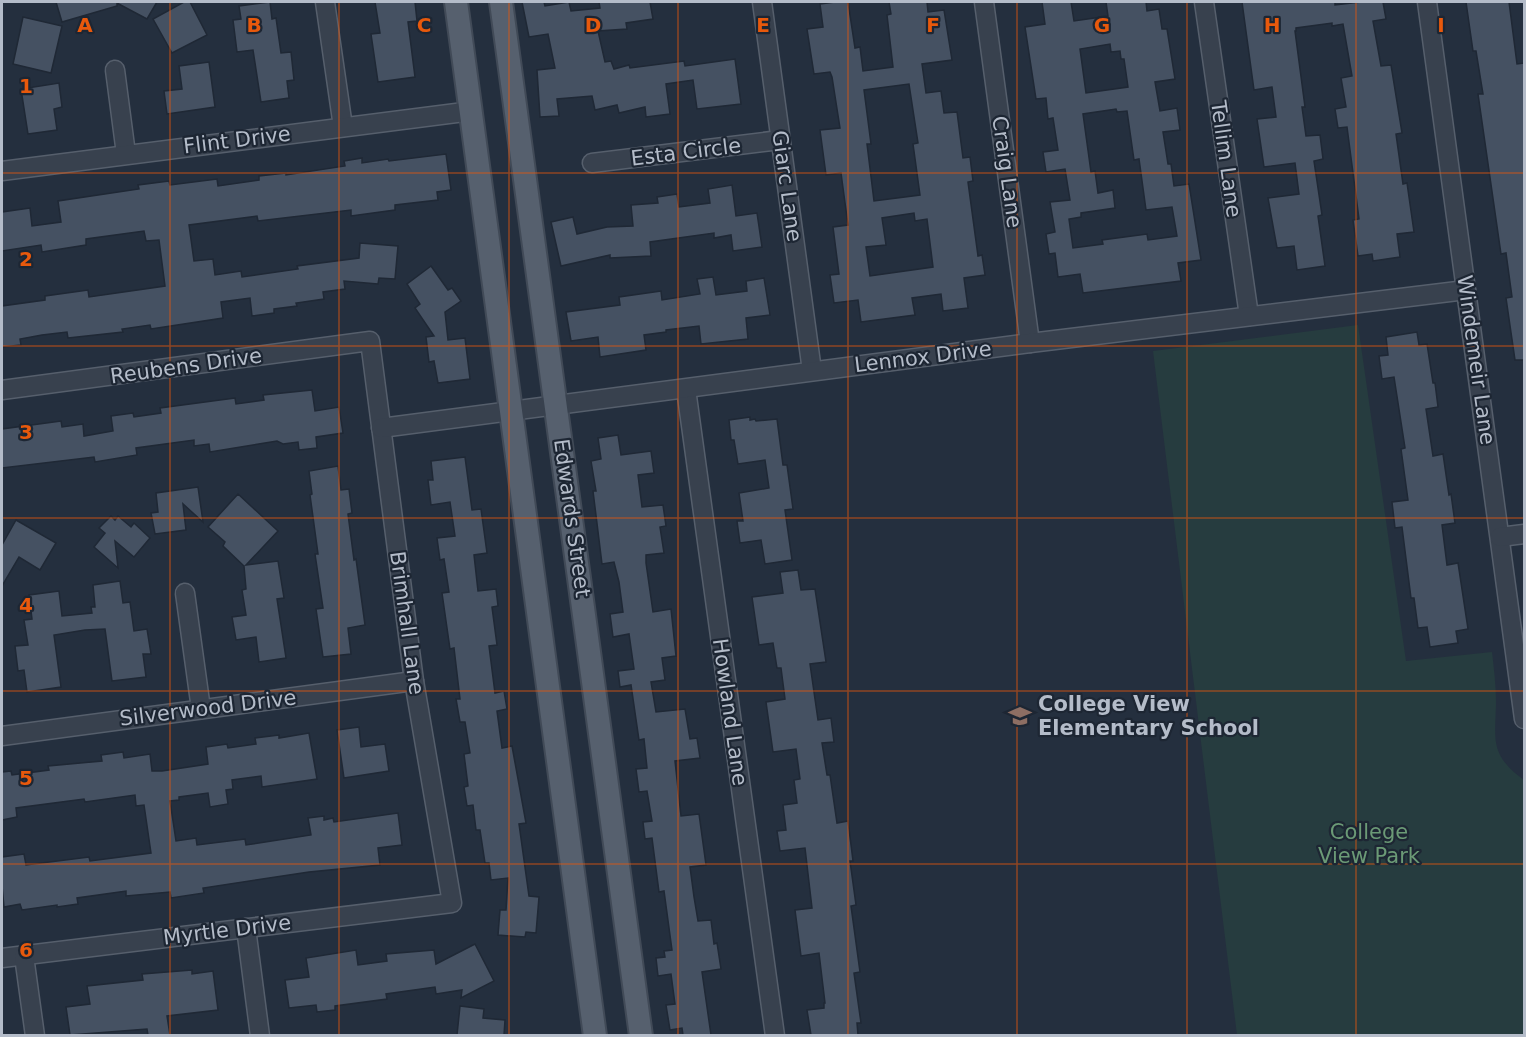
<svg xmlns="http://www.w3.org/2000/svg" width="1526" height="1037" font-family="'DejaVu Sans',sans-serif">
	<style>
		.green { fill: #263c3f }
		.building { fill: #455162; stroke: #1f2835; stroke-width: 1.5; fill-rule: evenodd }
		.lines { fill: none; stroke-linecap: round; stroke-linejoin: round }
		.minor-casing { stroke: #565f6c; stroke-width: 21 }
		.major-casing { stroke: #414a57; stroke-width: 26 }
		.minor { stroke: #38414e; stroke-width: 18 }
		.major { stroke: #56606e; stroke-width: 22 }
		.grid { fill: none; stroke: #e8590c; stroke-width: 1.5; stroke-opacity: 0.55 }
		.labels { text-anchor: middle; stroke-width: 4.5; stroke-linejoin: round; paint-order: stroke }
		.street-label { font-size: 21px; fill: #b4bcc9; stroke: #1d2633 }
		.poi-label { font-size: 21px; font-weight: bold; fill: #b4bcc9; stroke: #1d2633; text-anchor: start }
		.park-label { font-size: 21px; fill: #6b9a76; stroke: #1d2633 }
		.grid-label { font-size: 20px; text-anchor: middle; font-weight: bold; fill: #e8590c; stroke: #1d2633; stroke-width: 4.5; stroke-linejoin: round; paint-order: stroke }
	</style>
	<rect width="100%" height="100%" fill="#242f3e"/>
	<!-- green -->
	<path class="green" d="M1358,325L1406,661L1492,652C1494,669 1496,686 1496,703C1495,742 1490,755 1524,780V1035H1237L1153,351Z"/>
	<!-- building -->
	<g class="building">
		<polygon points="56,2 157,2 147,19 117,3 117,6 62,22"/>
		<polygon points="184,2 190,2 207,35 172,53 153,19"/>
		<polygon points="270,2 272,19 276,18 281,53 291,52 294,80 287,81 289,98 261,102 253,50 237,52 233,20 241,19 239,6"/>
		<polygon points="375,2 415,2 417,21 408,22 415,77 378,82 371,34 380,33"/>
		<polygon points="522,2 544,2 545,6 569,2 571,11 600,8 599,2 650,2 653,19 626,23 627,29 598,31 605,62 611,61 614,69 629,65 630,68 684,61 685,66 735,59 741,104 697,109 693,80 666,84 670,114 646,117 645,107 619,113 617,105 595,110 592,96 557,99 559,116 540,117 537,70 555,68 548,34 529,37"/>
		<path d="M835,2H848L855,48L860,47L863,71L893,67L887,15L891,14L889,2H927L928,12L944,10L952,60L922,64L926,93L941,91L944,113L957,112L963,158L970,157L973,181L968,182L978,256L982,255L985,275L964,278L968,308L943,311L941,294L912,298L915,315L861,322L858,300L834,303L830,275L839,274L833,227L848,225L841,173L826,175L820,130L840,128L832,77L830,72L814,74L807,29L823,27L820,4ZM909,84L918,143L913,144L920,195L874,201L867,144H871L864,90ZM914,213L915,221L927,219L933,267L870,276L866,247L886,245L882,218Z"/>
		<path d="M1042,2H1071L1074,21L1108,16L1106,2H1146L1147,11L1159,9L1162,29H1167L1175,79L1155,82L1160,111L1177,108L1180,130L1163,132L1168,164H1171L1174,186L1189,184L1201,260L1178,263L1181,281L1083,293L1080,274L1058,277L1055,253L1049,254L1046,234L1055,232L1050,202L1070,200L1065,169L1046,172L1043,152L1058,150L1053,118L1048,119L1046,98L1036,99L1025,27L1045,24ZM1110,44L1111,52L1120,51L1121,59H1124L1128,87L1086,93L1080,49ZM1116,109L1117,112L1127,111L1134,160L1139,159L1146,210L1172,207L1177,236L1148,240L1147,234L1102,240L1103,244L1073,248L1069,219L1081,217V213L1115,208L1113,190L1098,193L1095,171L1091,172L1083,114Z"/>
		<polygon points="1242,2 1335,2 1335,5 1361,2 1383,2 1386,19 1373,21 1381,66 1391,65 1402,133 1396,134 1403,184 1407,183 1414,232 1397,234 1400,257 1373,261 1372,254 1358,256 1353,220 1359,219 1347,127 1338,128 1335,109 1346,107 1341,78 1352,76 1343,24 1332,26 1332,23 1296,28 1296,31 1295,31 1305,107 1302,107 1306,136 1320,135 1323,159 1314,161 1322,215 1318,216 1325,266 1297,270 1294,246 1277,248 1268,198 1299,194 1295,163 1264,167 1257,119 1276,117 1272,87 1254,90"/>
		<polygon points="1466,2 1509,2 1517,64 1524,63 1524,360 1515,360 1506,298 1512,297 1506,253 1501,254 1478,94 1483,94 1476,51 1473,51"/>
		<polygon points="23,17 62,26 51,73 13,64"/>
		<polygon points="209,62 215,107 167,114 164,91 182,89 179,66"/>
		<polygon points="59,83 62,107 54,109 57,130 28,134 21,89"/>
		<polygon points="446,154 451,190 437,192 438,200 395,205 395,210 351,216 351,210 258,221 257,216 189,225 194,261 213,259 215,275 241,271 242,277 298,269 297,266 359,258 360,243 398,246 395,279 379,278 378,284 344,281 345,289 323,292 324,299 296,303 297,306 274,309 274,313 252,316 250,298 221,302 223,318 151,329 150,325 122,329 123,332 68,338 67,332 42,335 20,339 21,345 2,347 2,306 45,300 45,296 88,290 89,297 165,286 159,240 146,241 144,231 86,239 86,245 42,252 41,245 2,251 2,212 30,208 32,226 61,222 58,201 139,189 138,185 169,181 170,185 217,179 218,186 259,180 259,176 286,173 286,175 345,166 344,161 362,158 362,163 388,159 389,161"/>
		<polygon points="732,185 736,216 757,213 762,247 733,251 731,235 714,238 714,233 650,242 651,256 610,258 610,255 561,266 551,222 573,217 577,234 607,227 633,226 631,205 658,203 657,197 677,194 679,207 710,203 708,189"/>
		<polygon points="431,266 448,290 452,288 461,301 445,312 448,340 465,338 470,379 438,383 434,361 429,362 426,337 434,336 415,308 420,304 407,284"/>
		<polygon points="713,277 716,295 747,291 746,281 764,278 770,315 746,318 748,339 701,344 699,326 666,330 666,332 644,335 646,350 600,357 598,337 571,341 566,312 620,305 619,297 661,291 662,300 700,294 697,279"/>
		<polygon points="1417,332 1419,345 1427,344 1433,383 1435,383 1438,407 1426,409 1433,456 1443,454 1449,495 1451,494 1455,523 1442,525 1447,565 1458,563 1468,629 1456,631 1458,643 1430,647 1427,627 1418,628 1414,598 1411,598 1402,527 1395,528 1392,502 1408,500 1401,449 1405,448 1394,377 1382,379 1379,356 1388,355 1386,337"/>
		<polygon points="312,390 315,411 339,407 343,433 316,437 317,448 299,450 298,442 283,444 277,441 210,452 209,444 194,446 194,440 136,448 137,455 95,462 94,457 2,468 2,429 61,421 62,427 83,424 84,436 113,431 111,416 133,413 134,417 161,413 160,408 235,398 236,404 264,400 263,395"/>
		<polygon points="750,417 750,420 755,419 756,421 777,419 783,465 787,465 793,509 785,510 792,560 765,564 761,540 740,543 737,521 743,521 739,493 769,488 765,460 738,464 734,440 731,440 729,420"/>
		<polygon points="618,435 621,455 651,451 654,473 638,475 642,507 663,505 666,526 660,527 664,553 646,555 646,563 653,612 671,609 676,656 662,658 665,680 651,682 656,712 685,709 690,739 697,738 700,758 675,761 681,816 699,814 706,865 690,867 694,897 698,921 711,920 714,944 717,943 721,969 702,972 711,1035 683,1035 682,1028 670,1030 666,1005 675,1004 671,974 658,976 656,958 665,957 664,951 672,950 664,891 659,892 652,838 645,839 643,822 652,821 647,791 639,792 636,769 647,768 644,739 639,740 631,685 620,687 618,671 634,669 629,634 613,637 610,614 623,612 619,582 614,562 602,564 593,491 596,491 591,461 601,459 598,438"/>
		<polygon points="465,457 472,510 481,509 487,553 474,555 478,591 496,589 498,606 492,607 497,645 489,646 495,693 504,691 507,709 497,711 502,748 512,746 526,823 519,824 529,896 539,897 536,933 526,932 525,937 498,935 500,910 506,910 508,878 491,880 489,863 485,863 480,830 476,830 473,805 467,806 464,787 468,786 464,754 470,753 465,722 460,722 456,699 460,699 454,648 450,649 442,593 449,592 444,559 440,560 437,538 455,536 450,502 431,505 428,480 433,480 431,461"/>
		<polygon points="338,466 341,490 349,489 352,513 348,514 354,560 356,559 365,625 348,628 351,654 323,657 316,609 323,608 315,554 318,554 310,495 312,494 309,471"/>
		<polygon points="198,487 203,522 183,504 186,530 155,534 151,513 158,512 156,493"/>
		<polygon points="238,494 278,531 246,565 278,561 284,598 277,599 286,658 259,662 256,637 236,640 232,617 246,615 242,590 246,589 244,566 223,546 225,542 208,527"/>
		<polygon points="111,516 115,520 118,516 131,527 134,523 150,538 134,557 115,541 118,568 94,547 105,533 99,528"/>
		<polygon points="16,520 56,543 40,570 19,557 2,586 2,545"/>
		<polygon points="798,570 801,590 815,589 826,662 810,664 818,720 831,718 834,742 822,743 827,775 830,775 837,823 848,821 853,861 850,861 856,905 851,906 860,972 854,973 861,1023 857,1023 858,1035 811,1035 807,1010 824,1008 824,1003 825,1003 819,953 801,956 795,910 812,908 805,848 780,851 777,831 786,830 783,805 797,803 794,780 800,779 796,749 773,752 766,702 785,699 781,668 777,668 773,643 759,645 752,597 783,593 780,572"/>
		<polygon points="120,581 123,603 130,602 134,631 147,629 151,654 143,654 146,677 112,681 105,629 85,630 54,635 61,687 27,692 24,670 18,671 15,646 28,645 24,620 32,619 29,595 59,591 62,616 92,613 91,607 95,607 93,585"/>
		<polygon points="359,727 361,747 385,744 389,771 344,778 337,730"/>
		<polygon points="309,733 317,779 262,787 261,776 232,780 233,789 226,790 228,804 210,807 208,793 179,797 179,800 170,801 176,841 196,838 197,845 245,839 246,845 311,835 308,818 324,816 324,820 333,818 334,822 398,813 402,845 378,848 380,865 309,872 203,888 204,893 171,898 170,892 126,896 126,891 77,898 78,904 57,907 57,905 22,910 20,904 4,907 2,886 2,857 24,854 26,865 89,857 90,861 151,853 144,805 136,806 135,795 85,802 84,799 16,808 17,817 2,820 2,772 11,771 12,775 49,770 48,766 102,761 101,755 123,752 124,758 150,754 152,771 162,771 208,764 206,747 227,744 228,748 256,744 255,738 279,735 279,738"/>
		<polygon points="475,944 494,981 461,998 462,990 436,994 435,987 386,994 387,999 335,1006 335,1010 317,1012 316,1005 289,1008 285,980 309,977 306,958 356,950 358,965 387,961 386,954 434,950 436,964"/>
		<polygon points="192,970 192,974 213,971 218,1010 167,1016 170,1035 148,1035 147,1029 70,1035 66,1007 90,1004 87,986 143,980 142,974"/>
		<polygon points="460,1006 484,1009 483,1018 505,1020 504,1035 457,1035"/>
	</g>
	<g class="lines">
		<!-- minor casing -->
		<g class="minor-casing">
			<g id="minor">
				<polyline points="325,2 343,127"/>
				<polyline points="762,2 812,371"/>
				<polyline points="984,2 1030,343"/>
				<polyline points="1204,2 1249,316"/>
				<polyline points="1427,2 1524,719"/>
				<polyline points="115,70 126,154"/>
				<polyline points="592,163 780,140"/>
				<polyline points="2,171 472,111"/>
				<polyline points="686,389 775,1036"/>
				<polyline points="2,390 370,341 414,681 452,903 2,958"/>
				<polyline points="381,428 1030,343 1466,290"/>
				<polyline points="1500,537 1524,534"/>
				<polyline points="185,593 201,709"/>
				<polyline points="2,736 414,681"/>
				<polyline points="246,928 260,1036"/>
				<polyline points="24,956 35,1036"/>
			</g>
		</g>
		<!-- major casing -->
		<g class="major-casing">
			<g id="major">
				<polyline points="456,2 595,1036"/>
				<polyline points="501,2 641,1036"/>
			</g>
		</g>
		<!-- minor -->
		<use href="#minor" class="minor"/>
		<!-- major -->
		<use href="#major" class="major"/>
	</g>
	<!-- grid -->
	<path class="grid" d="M170,2V1036M339,2V1036M509,2V1036M678,2V1036M848,2V1036M1017,2V1036M1187,2V1036M1356,2V1036M2,173H1524M2,346H1524M2,518H1524M2,691H1524M2,864H1524"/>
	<!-- icons -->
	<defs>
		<g id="school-bare" transform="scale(1.8)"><path d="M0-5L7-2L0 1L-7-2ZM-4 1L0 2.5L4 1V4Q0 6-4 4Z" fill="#8d6e63" stroke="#1d2633" stroke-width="2.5" paint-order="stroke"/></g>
	</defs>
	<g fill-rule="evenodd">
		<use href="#school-bare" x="1020" y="716"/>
	</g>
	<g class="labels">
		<!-- street labels -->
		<g class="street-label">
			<text transform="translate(237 140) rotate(-7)" y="7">Flint Drive</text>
			<text transform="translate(686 152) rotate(-7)" y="7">Esta Circle</text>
			<text transform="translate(1226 159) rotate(82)" y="7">Tellim Lane</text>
			<text transform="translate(1007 172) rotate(82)" y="7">Craig Lane</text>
			<text transform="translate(787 186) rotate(82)" y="7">Giarc Lane</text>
			<text transform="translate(923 357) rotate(-7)" y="7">Lennox Drive</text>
			<text transform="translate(1476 360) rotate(82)" y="7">Windemeir Lane</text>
			<text transform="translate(186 366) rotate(-8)" y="7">Reubens Drive</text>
			<text transform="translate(572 518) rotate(82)" y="7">Edwards Street</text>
			<text transform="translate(407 623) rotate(82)" y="7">Brimhall Lane</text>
			<text transform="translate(208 708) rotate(-7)" y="7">Silverwood Drive</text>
			<text transform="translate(730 712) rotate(82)" y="7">Howland Lane</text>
			<text transform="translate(227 930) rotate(-7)" y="7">Myrtle Drive</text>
		</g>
		<!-- poi labels -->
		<g class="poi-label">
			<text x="1038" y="711">College View<tspan x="1038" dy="24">Elementary School</tspan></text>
		</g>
		<!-- park labels -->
		<g class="park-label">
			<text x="1369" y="839">College<tspan x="1369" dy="24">View Park</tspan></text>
		</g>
	</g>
	<g class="grid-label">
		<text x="85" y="32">A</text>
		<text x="254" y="32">B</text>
		<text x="424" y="32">C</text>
		<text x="593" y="32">D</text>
		<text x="763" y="32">E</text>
		<text x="933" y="32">F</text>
		<text x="1102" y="32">G</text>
		<text x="1272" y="32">H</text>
		<text x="1441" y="32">I</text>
		<text x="26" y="93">1</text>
		<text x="26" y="266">2</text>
		<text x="26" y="439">3</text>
		<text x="26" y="612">4</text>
		<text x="26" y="785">5</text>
		<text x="26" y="957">6</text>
	</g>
	<!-- border -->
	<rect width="1526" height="1037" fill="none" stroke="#b4bcc9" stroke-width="6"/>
</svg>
